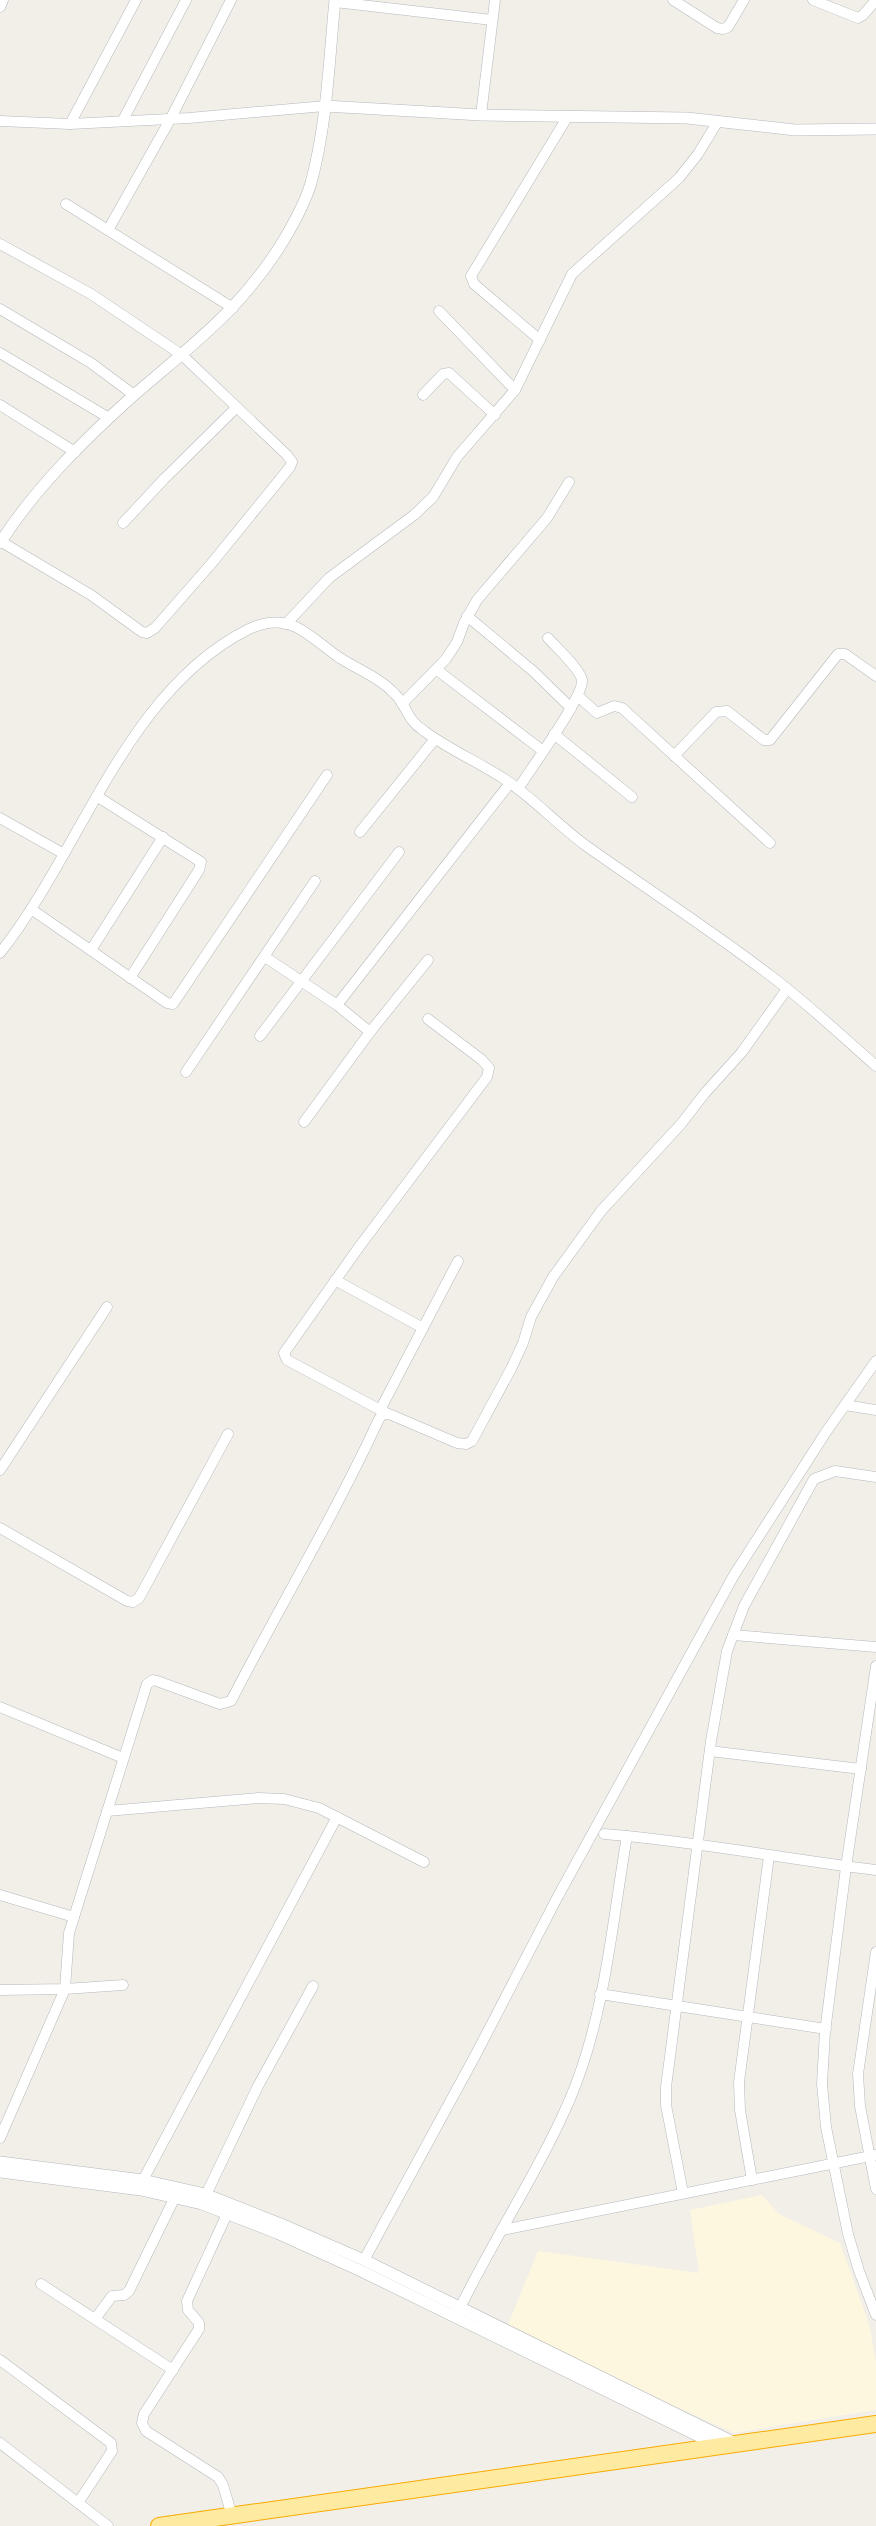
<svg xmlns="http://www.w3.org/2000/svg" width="876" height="2526" font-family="'Source Sans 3',sans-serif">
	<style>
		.commercial { fill: #fef7e0 }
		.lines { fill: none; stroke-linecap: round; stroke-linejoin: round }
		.minor-casing { stroke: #b5b8bc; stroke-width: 11 }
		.tertiary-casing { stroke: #b5b8bc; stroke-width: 12 }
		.trunk-casing { stroke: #f9ab00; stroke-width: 18 }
		.minor { stroke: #fff; stroke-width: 10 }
		.tertiary { stroke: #fff; stroke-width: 11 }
		.trunk { stroke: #feeaa1; stroke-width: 16 }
	</style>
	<rect width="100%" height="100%" fill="#f1efe8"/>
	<!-- commercial -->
	<polygon class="commercial" points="762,2195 779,2214 840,2243 869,2324 876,2362 876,2410 734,2433 506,2330 538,2251 699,2273 690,2210"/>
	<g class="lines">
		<!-- minor casing -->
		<g class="minor-casing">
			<g id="minor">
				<polyline points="673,0 717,28 723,29 728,27 744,0"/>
				<polyline points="813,0 858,18 863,15 876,0"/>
				<polyline points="335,2 492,20"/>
				<polyline points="0,7 3,0"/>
				<polyline points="481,115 495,0"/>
				<polyline points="123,120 186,0"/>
				<polyline points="0,121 70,124 189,118 325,106"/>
				<polyline points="70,124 136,0"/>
				<polyline points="66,204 233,308"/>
				<polyline points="108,230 171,118 231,0"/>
				<polyline points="0,244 91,294 182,355 287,455 292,462 290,467 211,564 155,628 147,633 142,632 91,595 0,541"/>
				<polyline points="0,309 91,363 134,395"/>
				<polyline points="439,311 515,390"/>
				<polyline points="540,340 474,284 471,276 568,116"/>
				<polyline points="0,353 109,418"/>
				<polyline points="423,395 443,374 449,373 495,415"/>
				<polyline points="0,405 75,452"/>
				<polyline points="123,523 164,479 237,407"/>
				<polyline points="467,616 533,671 571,708"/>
				<polyline points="286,624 329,578 414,515 433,497 457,457 515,390 572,274 679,178 698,154 718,121"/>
				<polyline points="437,670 543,751"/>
				<polyline points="578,696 597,713 614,706 622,708 770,843"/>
				<polyline points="402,704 446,659 457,642 464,623 477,600 547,518 569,482"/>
				<polyline points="554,734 632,797"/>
				<polyline points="674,756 716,712 727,711 764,740 770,740 838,654 845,654 876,676"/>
				<path d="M518,789C529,771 584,697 582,680C580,669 557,648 548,638"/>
				<polyline points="98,797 201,862 199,870 130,978"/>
				<polyline points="0,818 64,854"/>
				<polyline points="360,832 435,739"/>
				<polyline points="31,909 167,1003 173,1004 327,775"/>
				<polyline points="91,950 163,837"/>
				<path d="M0,953C82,850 126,690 249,629C264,622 281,620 296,627C312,635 325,648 340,658C359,670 380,678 395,694C408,707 405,718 424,731C450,750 480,763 506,780C534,799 558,825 585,845C647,889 711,930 771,976C808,1004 842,1036 876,1066"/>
				<polyline points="265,957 337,1005 370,1032"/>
				<polyline points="337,1005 510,783"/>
				<polyline points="260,1036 399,852"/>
				<polyline points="186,1072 315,881"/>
				<polyline points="304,1122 370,1032 428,960"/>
				<polyline points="335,1280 423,1328"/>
				<polyline points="845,1405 876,1410"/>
				<polyline points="380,1410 458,1261"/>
				<polyline points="386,1413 287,1360 284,1353 359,1247 487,1077 489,1068 482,1060 428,1019"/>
				<polyline points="0,1470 107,1307"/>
				<polyline points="0,1528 127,1601 133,1602 139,1598 228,1434"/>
				<polyline points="733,1635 876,1647"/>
				<polyline points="876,1666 846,1867 825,2032 822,2084 826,2127 848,2234 859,2271 876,2315"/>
				<polyline points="0,1707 123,1758"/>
				<polyline points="710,1751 861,1769"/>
				<polyline points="107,1811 258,1798 284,1799 319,1808 424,1862"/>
				<path d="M604,1834C695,1841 785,1859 876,1870"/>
				<polyline points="0,1895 74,1917"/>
				<polyline points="876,1952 858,2074 860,2106 876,2189"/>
				<polyline points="0,1990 65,1989 123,1985"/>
				<polyline points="600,1994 826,2029"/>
				<path d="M0,2138L65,1989L69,1933L147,1684L153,1680L157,1681L220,1704L231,1701C280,1606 334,1516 379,1419L383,1414H389L457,1443L466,1444L472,1441L511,1369L523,1343L531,1317L553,1277L601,1211L681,1124L705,1093L742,1052L787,989"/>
				<polyline points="143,2180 337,1817"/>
				<polyline points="752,2180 740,2110 739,2082 769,1856"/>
				<polyline points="683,2193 666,2105 666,2087 711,1741 727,1651 744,1606 814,1479 835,1471 876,1477"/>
				<polyline points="203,2201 258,2086 313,1986"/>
				<polyline points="227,2214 187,2301 188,2310 199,2323 199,2329 144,2414 142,2423 146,2431 218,2477 223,2485 232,2516"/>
				<polyline points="502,2230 876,2155"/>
				<polyline points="364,2260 475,2056 557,1898 734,1575 826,1432 876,1361"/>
				<polyline points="41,2284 173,2370"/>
				<path d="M457,2314C492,2241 538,2173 570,2099C605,2017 612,1923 627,1836"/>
				<polyline points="95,2319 112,2296 124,2295 129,2291 175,2197"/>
				<polyline points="0,2360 111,2443 112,2451 78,2503"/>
				<polyline points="0,2443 108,2526"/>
			</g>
		</g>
		<!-- tertiary casing -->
		<g class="tertiary-casing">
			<g id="tertiary">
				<polyline points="325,106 481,115 687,118 795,130 876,129"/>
				<path d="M0,543C36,487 85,439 134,395C193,344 244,307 285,238C295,221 305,203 311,183C327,124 329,61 335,0"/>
				<polyline points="0,2162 143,2180 205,2194 281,2224 364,2260 737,2444"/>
				<polyline points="0,2172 141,2190 202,2204 277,2233 359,2270 719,2446"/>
			</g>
		</g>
		<!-- trunk casing -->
		<g class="trunk-casing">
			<polyline id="trunk" points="159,2526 876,2424"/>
		</g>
		<!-- minor -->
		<use href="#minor" class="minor"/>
		<!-- tertiary -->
		<use href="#tertiary" class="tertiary"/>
		<!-- trunk -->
		<use href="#trunk" class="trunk"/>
	</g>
</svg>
